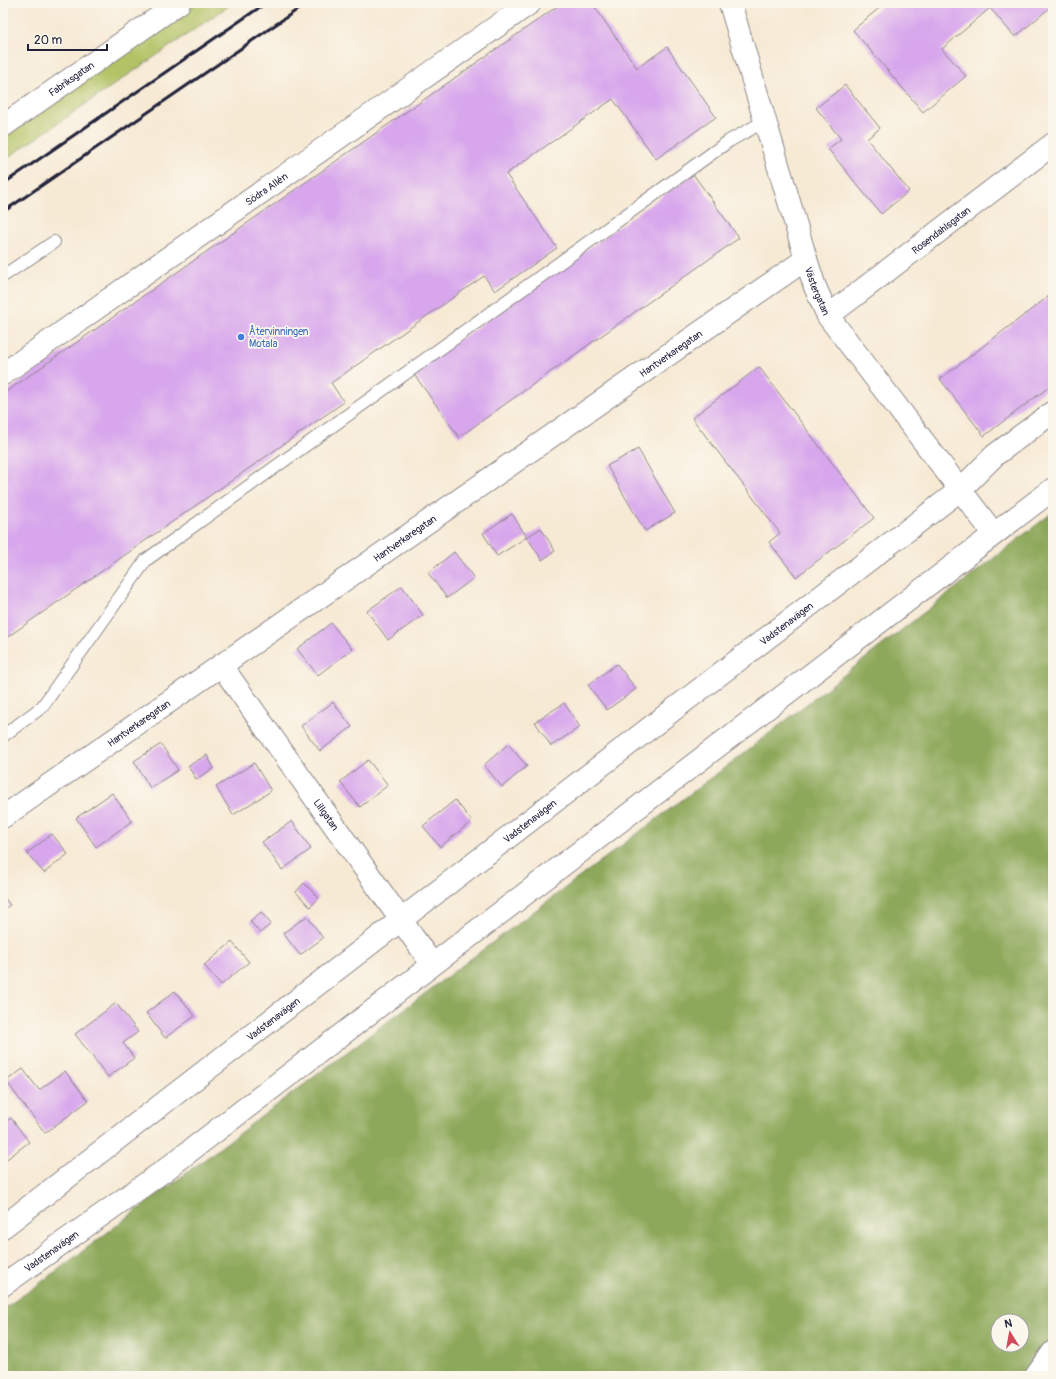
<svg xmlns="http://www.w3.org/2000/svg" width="1056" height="1379" font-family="Pangolin,sans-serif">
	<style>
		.green { fill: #b2c265; stroke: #6a7250 }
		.forest { fill: #8da85a; stroke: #58654a; fill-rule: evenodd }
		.building { fill: #d7a6ec }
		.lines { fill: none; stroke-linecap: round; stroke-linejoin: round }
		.lane-casing { stroke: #8c8688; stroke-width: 14 }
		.street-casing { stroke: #8c8688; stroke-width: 24 }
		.secondary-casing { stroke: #8c8688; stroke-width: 24 }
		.lane { stroke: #fff; stroke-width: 12 }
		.street { stroke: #fff; stroke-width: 22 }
		.secondary { stroke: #fff; stroke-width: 22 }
		.rail { stroke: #22223b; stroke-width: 3 }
		.shop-dot { fill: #3f7fe0; stroke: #fbf7ec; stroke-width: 1.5 }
		.labels { text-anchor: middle; stroke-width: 3.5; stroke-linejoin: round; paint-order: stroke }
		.street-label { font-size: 10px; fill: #22223b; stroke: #fbf7ec }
		.shop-label { font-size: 10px; fill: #366cbe; stroke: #fbf7ec; text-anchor: start }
	</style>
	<rect width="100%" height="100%" fill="#fbf7ec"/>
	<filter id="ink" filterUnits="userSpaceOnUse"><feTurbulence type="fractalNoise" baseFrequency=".025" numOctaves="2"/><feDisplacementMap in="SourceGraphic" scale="8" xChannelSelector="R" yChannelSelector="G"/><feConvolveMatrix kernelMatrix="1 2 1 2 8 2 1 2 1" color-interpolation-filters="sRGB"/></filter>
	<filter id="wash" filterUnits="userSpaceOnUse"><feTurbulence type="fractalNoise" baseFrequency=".012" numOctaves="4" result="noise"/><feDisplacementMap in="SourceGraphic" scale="16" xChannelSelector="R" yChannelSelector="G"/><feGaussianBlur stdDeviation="0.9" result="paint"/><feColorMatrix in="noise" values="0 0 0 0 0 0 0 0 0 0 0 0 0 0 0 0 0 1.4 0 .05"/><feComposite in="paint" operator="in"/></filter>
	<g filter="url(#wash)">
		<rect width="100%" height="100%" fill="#f7ead5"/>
		<!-- green -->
		<polygon class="green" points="197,3 233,3 3,161 3,139"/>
		<!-- forest -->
		<path class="forest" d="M1053,512V1376H3V1309L35,1287L735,760ZM998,1321H1022V1345H998Z"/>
		<g id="blocks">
			<!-- building -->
			<g class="building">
				<polygon points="562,3 592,3 637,68 667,47 716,117 656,159 613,99 506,174 557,248 495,291 484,276 331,383 344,402 6,638 3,633 3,394"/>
				<polygon points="885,3 1053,3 1053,5 1015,37 990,8 942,49 966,76 923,112 853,30"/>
				<polygon points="845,85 880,128 867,139 909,191 881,214 828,149 841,139 816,108"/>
				<polygon points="693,174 739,238 459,437 413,373"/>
				<polygon points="1053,293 1053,384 984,436 940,379"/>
				<polygon points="759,367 874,518 796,577 769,542 780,533 692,418"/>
				<polygon points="638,449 675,513 645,531 607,466"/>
				<polygon points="512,514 527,537 541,528 555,551 542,560 527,537 497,556 483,533"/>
				<polygon points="454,552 474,578 447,598 428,573"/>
				<polygon points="402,586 423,615 388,640 367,611"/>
				<polygon points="331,623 352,649 318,675 297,649"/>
				<polygon points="617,664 636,689 607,710 588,685"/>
				<polygon points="333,702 352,727 320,751 301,726"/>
				<polygon points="564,703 580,727 551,746 535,722"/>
				<polygon points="161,744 178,770 150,788 134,761"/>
				<polygon points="508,744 527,766 502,787 484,765"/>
				<polygon points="207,755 214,768 196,779 188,766"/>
				<polygon points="368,760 388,785 360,807 340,782"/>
				<polygon points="254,763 271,791 233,815 216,787"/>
				<polygon points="112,793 132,821 96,847 76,818"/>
				<polygon points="455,800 472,821 440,847 423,826"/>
				<polygon points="292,821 311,849 282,870 262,842"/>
				<polygon points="52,834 68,854 44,873 27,853"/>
				<polygon points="304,883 319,898 310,907 296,892"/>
				<polygon points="3,896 10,905 3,910"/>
				<polygon points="261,912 271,924 260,933 250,921"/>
				<polygon points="307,916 323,938 300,955 283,933"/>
				<polygon points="232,942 249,962 221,985 204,965"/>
				<polygon points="175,991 195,1016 165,1038 146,1013"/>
				<polygon points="116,1003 138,1032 123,1043 134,1058 108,1077 75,1034"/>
				<polygon points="23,1069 39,1090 65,1071 88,1101 45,1133 6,1081"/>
				<polygon points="11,1118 29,1142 3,1162 3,1124"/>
			</g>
		</g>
	</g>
	<g filter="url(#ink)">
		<use href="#blocks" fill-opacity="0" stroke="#8c8688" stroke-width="1"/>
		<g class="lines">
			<!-- lane casing -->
			<g class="lane-casing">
				<g id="lane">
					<polyline points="3,276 54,242"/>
					<polyline points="3,736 42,707 146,560 729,141 765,121"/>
				</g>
			</g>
			<!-- street casing -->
			<g class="street-casing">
				<g id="street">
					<path id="s1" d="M730,3L806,259L815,287L828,316L994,534"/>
					<path id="s2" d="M3,126L179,3"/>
					<path id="s3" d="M828,316L1053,144"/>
					<path id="s4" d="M3,374L530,3"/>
					<path id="s5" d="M221,665L432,964"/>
					<path id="s6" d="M3,817L806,259"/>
					<path id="s7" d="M3,1227L673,710L960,490L995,455L1053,412"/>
					<polyline points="1036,1376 1053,1352"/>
				</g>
			</g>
			<!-- secondary casing -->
			<g class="secondary-casing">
				<g id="secondary">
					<path id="s8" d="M3,1285L165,1170L1053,489"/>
				</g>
			</g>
			<!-- lane -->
			<use href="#lane" class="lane"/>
			<!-- street -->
			<use href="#street" class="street"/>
			<!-- secondary -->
			<use href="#secondary" class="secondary"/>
			<!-- rail -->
			<g class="rail">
				<polyline points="3,184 266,3"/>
				<polyline points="3,212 307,3"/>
			</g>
		</g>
	</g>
	<!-- markers -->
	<circle class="shop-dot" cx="241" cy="337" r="4"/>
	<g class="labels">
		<!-- street labels -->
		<g class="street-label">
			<text dy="4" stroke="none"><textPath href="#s2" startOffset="83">Fabriksgatan</textPath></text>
			<text dy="4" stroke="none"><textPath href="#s4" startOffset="322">Södra Allén</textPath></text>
			<text dy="4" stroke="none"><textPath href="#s3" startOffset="142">Rosendahlsgatan</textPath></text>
			<text dy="4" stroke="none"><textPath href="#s1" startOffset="301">Västergatan</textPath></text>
			<text dy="4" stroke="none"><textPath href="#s6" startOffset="813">Hantverkaregatan</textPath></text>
			<text dy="4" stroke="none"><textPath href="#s6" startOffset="489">Hantverkaregatan</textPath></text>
			<text dy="4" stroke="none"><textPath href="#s7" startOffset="989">Vadstenavägen</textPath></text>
			<text dy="4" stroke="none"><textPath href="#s6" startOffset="165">Hantverkaregatan</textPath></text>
			<text dy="4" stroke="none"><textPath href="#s5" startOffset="183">Lillgatan</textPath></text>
			<text dy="4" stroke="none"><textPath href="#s7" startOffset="665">Vadstenavägen</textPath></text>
			<text dy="4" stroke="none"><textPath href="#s7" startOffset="341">Vadstenavägen</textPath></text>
			<text dy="4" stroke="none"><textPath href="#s8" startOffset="59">Vadstenavägen</textPath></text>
		</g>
		<!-- shop labels -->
		<g class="shop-label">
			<text x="249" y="335">Återvinningen<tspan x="249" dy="12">Motala</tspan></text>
		</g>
	</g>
	<!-- margin -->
	<rect width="1056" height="1379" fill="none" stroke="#fbf7ec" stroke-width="16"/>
	<!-- north arrow -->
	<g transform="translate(1010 1333) rotate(349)"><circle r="19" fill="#fbf7ec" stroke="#a4a2a5"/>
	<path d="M0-3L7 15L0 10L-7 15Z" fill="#d1495b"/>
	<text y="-6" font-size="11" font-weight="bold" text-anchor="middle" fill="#22223b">N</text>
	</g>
	<!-- scale -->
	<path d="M28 44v6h79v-6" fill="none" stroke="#22223b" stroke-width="2"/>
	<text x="34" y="44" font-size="12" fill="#22223b" stroke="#fbf7ec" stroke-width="3" paint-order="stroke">20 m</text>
</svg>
